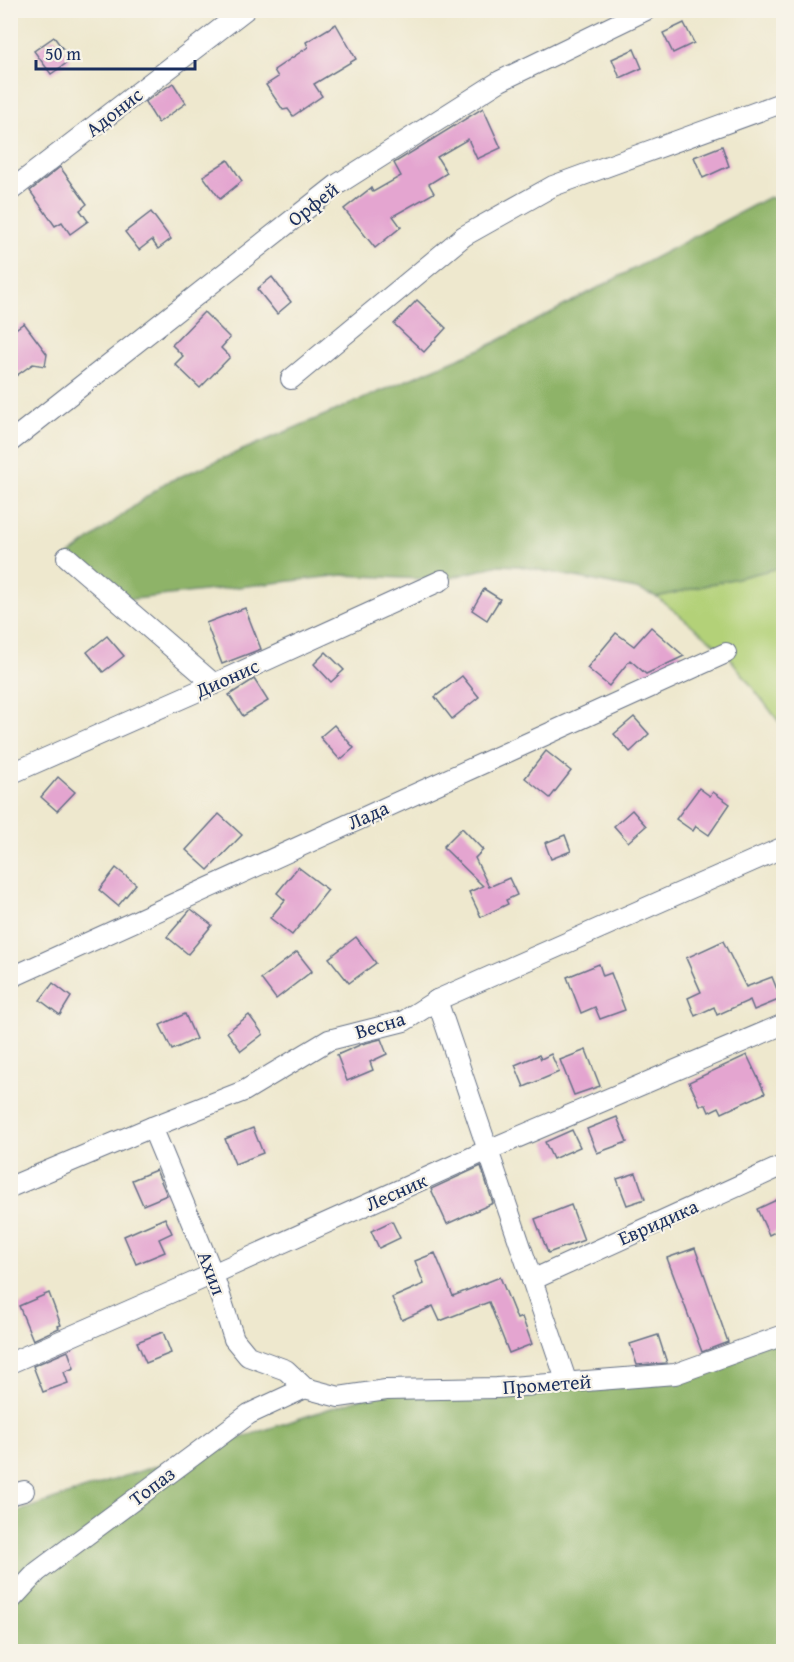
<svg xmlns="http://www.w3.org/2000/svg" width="794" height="1662" font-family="'Gentium Book Plus',serif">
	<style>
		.green { fill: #b3d178; stroke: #67806b; stroke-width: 1.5 }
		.forest { fill: #8eb368; stroke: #547163; stroke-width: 1.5 }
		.building { fill: #e4a5d0 }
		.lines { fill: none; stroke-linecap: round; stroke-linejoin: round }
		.street-casing { stroke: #657085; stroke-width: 22 }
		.street { stroke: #fff; stroke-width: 20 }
		.labels { text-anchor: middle; stroke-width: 4.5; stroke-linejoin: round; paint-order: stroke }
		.street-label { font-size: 20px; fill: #1b2f5e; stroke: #f7f3e8 }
	</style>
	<rect width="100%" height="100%" fill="#f7f3e8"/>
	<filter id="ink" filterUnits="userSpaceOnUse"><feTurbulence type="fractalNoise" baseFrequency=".0167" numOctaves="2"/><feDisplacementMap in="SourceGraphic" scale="12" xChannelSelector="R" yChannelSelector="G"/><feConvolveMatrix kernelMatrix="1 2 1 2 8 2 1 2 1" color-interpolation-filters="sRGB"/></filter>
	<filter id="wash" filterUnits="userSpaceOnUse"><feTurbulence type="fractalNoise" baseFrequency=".008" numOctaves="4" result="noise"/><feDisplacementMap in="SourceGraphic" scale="24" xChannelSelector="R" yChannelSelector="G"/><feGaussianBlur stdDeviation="1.35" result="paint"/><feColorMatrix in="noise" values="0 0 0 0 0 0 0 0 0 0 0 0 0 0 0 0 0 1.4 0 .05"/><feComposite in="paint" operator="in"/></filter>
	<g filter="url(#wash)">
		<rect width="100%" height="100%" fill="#eee8ce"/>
		<!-- green -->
		<polygon class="green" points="783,567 783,727 726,653 657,597"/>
		<!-- forest -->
		<g class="forest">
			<polygon points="769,197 783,201 783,567 657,597 636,589 519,566 499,565 442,580 343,575 118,601 67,557 165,483 492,344"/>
			<polygon points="783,1335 783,1651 11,1651 10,1514 386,1390 675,1374"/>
		</g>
		<g id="blocks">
			<!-- building -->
			<g class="building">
				<polygon points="684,23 694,43 673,53 663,33"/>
				<polygon points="336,24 356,59 314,84 322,96 293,116 288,109 283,110 266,85 278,77 274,70 308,47 306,42"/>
				<polygon points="54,37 71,60 51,74 34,51"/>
				<polygon points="634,49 642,68 620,78 612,59"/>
				<polygon points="173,83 186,103 158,123 145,102"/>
				<polygon points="483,108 501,148 477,159 468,139 437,157 447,173 429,184 434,193 393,216 401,227 375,248 344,209 371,188 373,192 401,176 394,163"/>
				<polygon points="722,146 729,166 703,178 694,157"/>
				<polygon points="228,160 242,181 220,199 203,176"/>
				<polygon points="60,167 87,204 80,210 88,221 70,234 62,222 55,226 30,191"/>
				<polygon points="151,212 171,239 158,249 152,240 139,250 125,232"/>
				<polygon points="272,277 291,302 277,314 257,289"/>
				<polygon points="417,300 446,328 424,352 394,324"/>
				<polygon points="204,312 230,338 221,348 230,357 200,388 175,364 183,356 172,345"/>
				<polygon points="24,323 47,354 45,366 33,364 10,380 10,333"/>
				<polygon points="484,589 500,599 487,620 472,610"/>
				<polygon points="245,608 261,649 222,664 206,623"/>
				<polygon points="651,627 684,656 646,674 630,660 609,686 587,668 616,633 634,646"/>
				<polygon points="107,636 124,656 103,672 87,652"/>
				<polygon points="326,652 344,670 331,682 314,664"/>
				<polygon points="462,676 479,697 452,719 435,697"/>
				<polygon points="254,679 268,701 243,716 229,695"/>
				<polygon points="634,717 649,734 630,752 614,734"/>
				<polygon points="334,725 354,748 340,760 320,737"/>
				<polygon points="546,751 571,771 550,798 525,778"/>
				<polygon points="58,777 75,792 57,811 41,797"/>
				<polygon points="699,788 710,796 713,792 730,804 709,835 696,826 693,831 676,819"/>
				<polygon points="632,810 646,826 628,842 614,826"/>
				<polygon points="219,814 242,835 208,870 186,850"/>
				<polygon points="462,828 483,850 475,858 489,887 509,878 517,895 506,900 508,904 481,917 469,892 483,886 443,847"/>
				<polygon points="565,835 571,851 551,859 545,843"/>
				<polygon points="298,867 328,890 292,935 270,918 285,900 277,893"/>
				<polygon points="116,868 136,884 118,906 99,890"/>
				<polygon points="191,909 212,925 188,954 167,937"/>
				<polygon points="356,937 376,963 349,983 329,958"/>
				<polygon points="723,941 746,987 772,977 781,999 754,1010 750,1000 717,1015 714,1007 695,1016 688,998 701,992 686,958"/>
				<polygon points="297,952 312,971 276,999 261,979"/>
				<polygon points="599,964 603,976 611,973 625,1010 600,1019 595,1007 581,1013 567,977"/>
				<polygon points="53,983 71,997 60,1015 40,1000"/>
				<polygon points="185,1014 196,1039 172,1050 160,1025"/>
				<polygon points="249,1015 263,1034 241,1051 227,1032"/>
				<polygon points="381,1039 387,1054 370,1062 373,1070 347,1081 337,1055 362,1044"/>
				<polygon points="586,1050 600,1086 574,1095 560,1060"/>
				<polygon points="551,1054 559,1072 524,1087 515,1065 539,1055 541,1059"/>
				<polygon points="747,1055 765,1093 722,1113 719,1107 709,1112 706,1105 700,1105 689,1082"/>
				<polygon points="617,1117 627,1142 597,1153 587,1129"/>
				<polygon points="253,1128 263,1153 235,1164 225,1139"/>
				<polygon points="572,1130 580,1147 553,1159 545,1142"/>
				<polygon points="481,1166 493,1203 447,1224 431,1189"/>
				<polygon points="156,1170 167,1195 143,1205 132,1180"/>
				<polygon points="636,1173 645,1199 627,1205 617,1179"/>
				<polygon points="783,1197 783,1228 769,1235 757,1209"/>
				<polygon points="571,1205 584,1240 548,1253 535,1219"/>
				<polygon points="165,1218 172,1233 159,1239 165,1252 136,1264 124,1236"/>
				<polygon points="392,1221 400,1238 379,1248 371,1231"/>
				<polygon points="695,1248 728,1342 702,1352 667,1258"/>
				<polygon points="435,1253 453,1296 500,1277 517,1319 522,1317 532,1344 509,1353 489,1302 440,1321 433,1306 402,1320 392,1298 424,1284 415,1261"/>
				<polygon points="49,1293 61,1325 58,1326 59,1328 33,1340 19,1306"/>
				<polygon points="163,1332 171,1353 146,1363 137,1342"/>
				<polygon points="658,1335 667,1363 637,1365 630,1344"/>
				<polygon points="68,1351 74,1368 64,1372 68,1383 43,1392 33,1366"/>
			</g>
		</g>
	</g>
	<g filter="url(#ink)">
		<use href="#blocks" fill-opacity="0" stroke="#657085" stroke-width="1.5"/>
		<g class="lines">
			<!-- street casing -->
			<g class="street-casing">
				<g id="street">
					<polyline points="10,191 245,10"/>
					<polyline points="291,379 464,236 553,186 784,102"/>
					<polyline points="10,442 338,184 500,81 646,10"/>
					<polyline points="67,557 214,684"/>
					<polyline points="10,774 214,684 442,580"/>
					<polyline points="10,978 726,653"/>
					<polyline points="437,1000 567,1383"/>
					<polyline points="152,1127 213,1274 234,1339 248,1356 286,1370 305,1388 339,1397 386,1390 497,1388 675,1374 784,1335"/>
					<polyline points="10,1187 152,1127 244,1091 329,1040 404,1021 437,1000 784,847"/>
					<polyline points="532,1280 784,1165"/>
					<polyline points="10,1363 213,1274 488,1150 784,1024"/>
					<polyline points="10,1495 24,1491"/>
					<polyline points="10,1601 37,1572 249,1414 305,1388"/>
				</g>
			</g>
			<!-- street -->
			<use href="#street" class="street"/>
		</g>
	</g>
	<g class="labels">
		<!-- street labels -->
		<g class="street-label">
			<text transform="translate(114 112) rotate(-38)" y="7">Адонис</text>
			<text transform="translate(313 204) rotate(-38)" y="7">Орфей</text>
			<text transform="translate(227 678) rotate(-24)" y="7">Дионис</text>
			<text transform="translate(368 815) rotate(-24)" y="7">Лада</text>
			<text transform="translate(380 1025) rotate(-17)" y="7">Весна</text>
			<text transform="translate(396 1192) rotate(-24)" y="7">Лесник</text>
			<text transform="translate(658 1222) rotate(-24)" y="7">Евридика</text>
			<text transform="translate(212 1273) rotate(69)" y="7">Ахил</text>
			<text transform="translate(547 1384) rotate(-4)" y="7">Прометей</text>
			<text transform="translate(152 1486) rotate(-37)" y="7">Топаз</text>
		</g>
	</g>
	<!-- margin -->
	<rect width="794" height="1662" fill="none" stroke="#f7f3e8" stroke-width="36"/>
	<!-- scale -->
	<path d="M36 60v9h159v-9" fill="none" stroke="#1b2f5e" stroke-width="3"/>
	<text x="45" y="60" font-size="18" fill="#1b2f5e" stroke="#f7f3e8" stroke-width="4.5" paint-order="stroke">50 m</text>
</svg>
